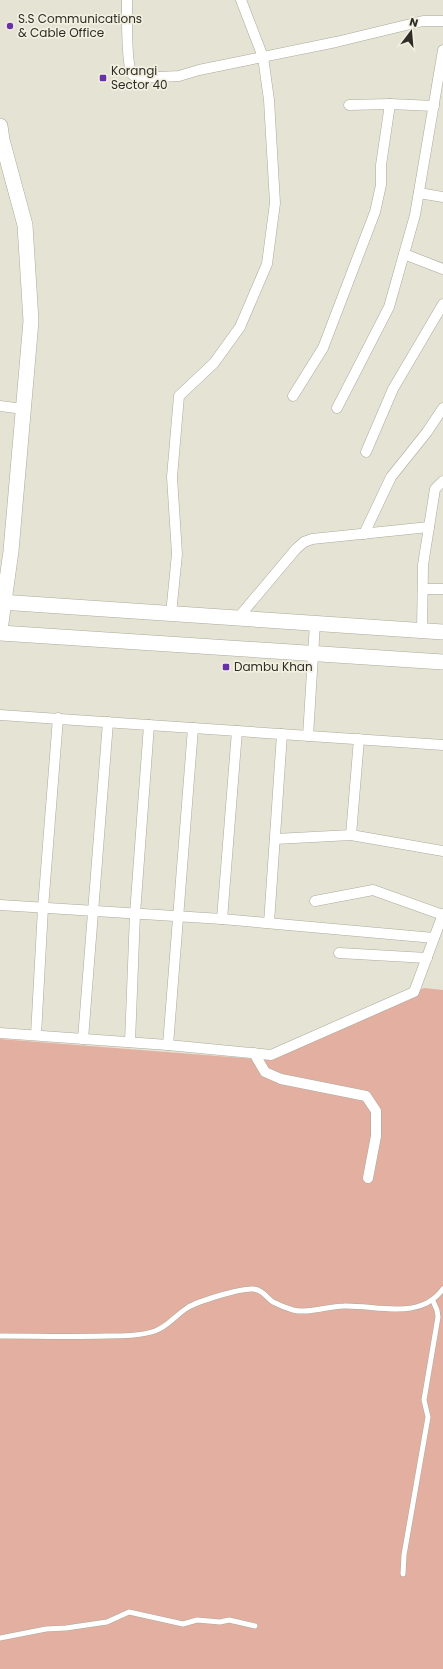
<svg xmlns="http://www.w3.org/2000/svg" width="443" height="1669" font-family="Poppins,sans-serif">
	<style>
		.green { fill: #e3afa1 }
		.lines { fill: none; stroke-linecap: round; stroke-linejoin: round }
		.lane-casing { stroke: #acaa9b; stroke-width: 6 }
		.street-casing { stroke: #acaa9b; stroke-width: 11 }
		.secondary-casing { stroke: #acaa9b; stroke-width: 16 }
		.lane { stroke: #fff; stroke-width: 5 }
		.street { stroke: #fff; stroke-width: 10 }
		.secondary { stroke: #fff; stroke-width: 15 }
		.poi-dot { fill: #6831a8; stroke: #f2f0e0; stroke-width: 1.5 }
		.labels { text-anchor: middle; stroke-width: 3.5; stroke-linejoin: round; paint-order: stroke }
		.poi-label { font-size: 12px; fill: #2d2c27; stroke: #f2f0e0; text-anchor: start }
	</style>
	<rect width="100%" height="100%" fill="#e5e3d3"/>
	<!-- green -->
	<polygon class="green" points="424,988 443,990 443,1669 0,1669 0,1039 270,1060"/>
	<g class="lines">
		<!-- lane casing -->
		<g class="lane-casing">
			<g id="lane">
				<path d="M0,1336C35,1336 71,1337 106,1336C122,1336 140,1336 155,1331C167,1327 176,1315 187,1308C198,1301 241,1288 253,1289C263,1290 266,1297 273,1302C279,1305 286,1308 293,1310C310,1314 327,1306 344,1306C377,1305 420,1321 443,1289"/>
				<polyline points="403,1574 404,1555 428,1417 424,1400 438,1317 437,1310 433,1301"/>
				<polyline points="0,1638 46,1629 66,1628 107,1622 129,1612 183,1624 197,1620 220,1622 229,1620 255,1626"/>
			</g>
		</g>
		<!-- street casing -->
		<g class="street-casing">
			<g id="street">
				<path d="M127,0C127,13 126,65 132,74C134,77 137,77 140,78L179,76L199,70L336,42L423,21H443"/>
				<polyline points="349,105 390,104 434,106"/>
				<polyline points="419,193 443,197"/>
				<polyline points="404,254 443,269"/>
				<polyline points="293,396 323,348 375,212 381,185 381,165 390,104"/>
				<polyline points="0,406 23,409"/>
				<polyline points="337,408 389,307 415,215 443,50"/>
				<polyline points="366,452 393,389 443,304"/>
				<polyline points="364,534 391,477 427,432 443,408"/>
				<polyline points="423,589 443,589"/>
				<polyline points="171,614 177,554 172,477 179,396 214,363 240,327 267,264 275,203 269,100 263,57 241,0"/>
				<polyline points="238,618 296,549 304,542 312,539 429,527"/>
				<polyline points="422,631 423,565 435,489 443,481"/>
				<polyline points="0,715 443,745"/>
				<polyline points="308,736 315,623"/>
				<polyline points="351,835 359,739"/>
				<polyline points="275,839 351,835 443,851"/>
				<polyline points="315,901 373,890 443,915"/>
				<polyline points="0,905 222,919 434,938"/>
				<polyline points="222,919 237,731"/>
				<polyline points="269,923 282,734"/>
				<polyline points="339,953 427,958"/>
				<polyline points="0,1033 168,1045 271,1055 414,992 443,914"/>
				<polyline points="36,1035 43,908 58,718"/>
				<polyline points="83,1039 108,722"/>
				<polyline points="130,1042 135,914 149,725"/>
				<polyline points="168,1045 193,728"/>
				<polyline points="254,1053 265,1072 281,1079 366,1096 376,1111 376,1136 368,1178"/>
			</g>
		</g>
		<!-- secondary casing -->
		<g class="secondary-casing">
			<g id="secondary">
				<polyline points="0,126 2,140 25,225 31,321 11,551 0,630"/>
				<polyline points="0,602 443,632"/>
				<polyline points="0,633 443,662"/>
			</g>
		</g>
		<!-- lane -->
		<use href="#lane" class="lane"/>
		<!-- street -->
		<use href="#street" class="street"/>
		<!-- secondary -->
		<use href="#secondary" class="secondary"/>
	</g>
	<!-- markers -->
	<g class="poi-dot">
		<circle cx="10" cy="26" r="4"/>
		<rect x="99" y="74" width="8" height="8" rx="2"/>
		<rect x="222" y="663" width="8" height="8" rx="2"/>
	</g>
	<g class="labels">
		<!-- poi labels -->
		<g class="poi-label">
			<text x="18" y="23">S.S Communications<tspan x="18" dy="14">&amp; Cable Office</tspan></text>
			<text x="111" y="75">Korangi<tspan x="111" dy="14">Sector 40</tspan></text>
			<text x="234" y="671">Dambu Khan</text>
		</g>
	</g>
	<!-- north arrow -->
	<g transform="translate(411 32) rotate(16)" stroke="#f2f0e0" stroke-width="3" paint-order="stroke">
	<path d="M0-3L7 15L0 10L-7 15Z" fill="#2d2c27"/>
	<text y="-6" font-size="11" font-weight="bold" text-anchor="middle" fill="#2d2c27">N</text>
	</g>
</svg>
